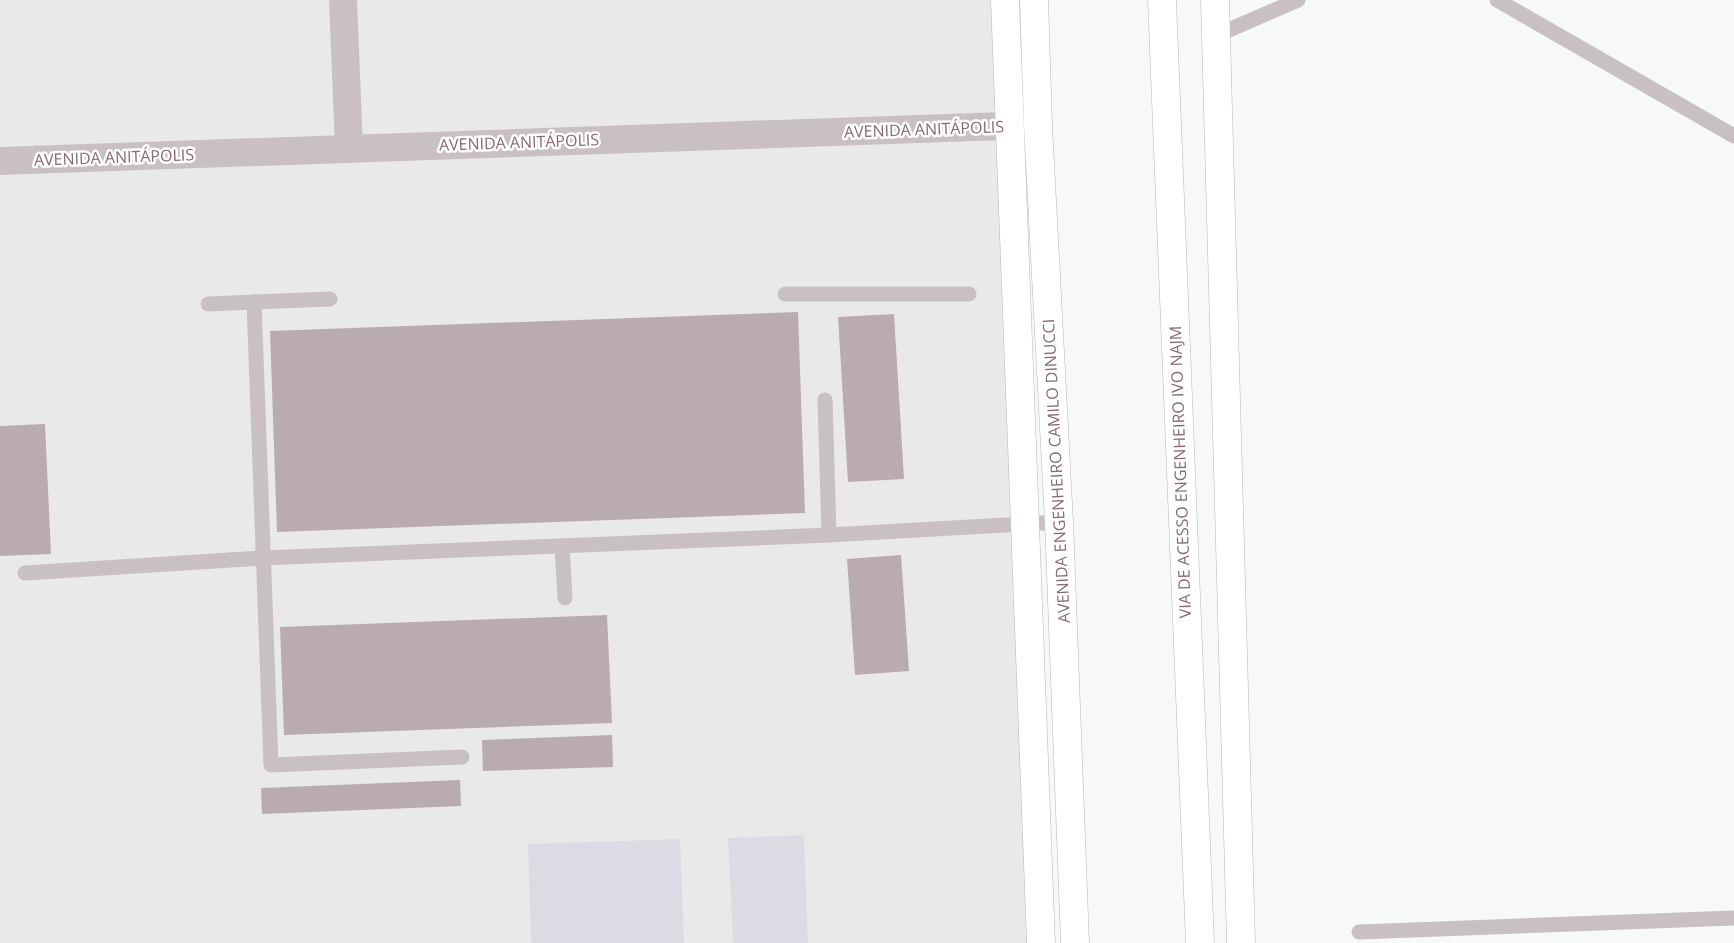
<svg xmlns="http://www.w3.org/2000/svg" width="1734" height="943" font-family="'Open Sans',sans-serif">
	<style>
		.built { fill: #eae9ea }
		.green { fill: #dbdce3 }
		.building { fill: #b9abb1 }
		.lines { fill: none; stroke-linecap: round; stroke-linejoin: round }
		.secondary-casing { stroke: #bdb3b7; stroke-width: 29 }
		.lane { stroke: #c9c0c3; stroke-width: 15 }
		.street { stroke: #c9c0c3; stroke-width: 28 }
		.secondary { stroke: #fff; stroke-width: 28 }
		.labels { text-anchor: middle; stroke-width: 5; stroke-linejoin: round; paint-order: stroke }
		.street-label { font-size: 16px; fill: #876974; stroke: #fff }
	</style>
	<rect width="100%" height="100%" fill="#f7f8f9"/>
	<!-- built -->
	<polygon class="built" points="0,0 991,0 1033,943 0,943"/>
	<!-- green -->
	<g class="green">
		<polygon points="804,835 808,943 733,943 728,838"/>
		<polygon points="680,839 684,943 531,943 528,844"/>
	</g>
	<!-- building -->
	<g class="building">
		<polygon points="798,312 805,513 277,532 270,331"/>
		<polygon points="894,314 904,479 848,482 838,317"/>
		<polygon points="45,424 51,554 0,556 0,426"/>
		<polygon points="901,555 909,671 855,675 847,559"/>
		<polygon points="607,615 612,723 284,735 280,627"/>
		<polygon points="612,735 613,767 483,771 482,740"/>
		<polygon points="460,780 461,806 262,814 261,788"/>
	</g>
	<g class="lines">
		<!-- secondary casing -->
		<g class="secondary-casing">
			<g id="secondary">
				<polyline points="1005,0 1041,943"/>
				<polyline points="1034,0 1038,125 1059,522 1075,943"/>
				<polyline points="1162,0 1200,943"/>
				<polyline points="1215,0 1241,943"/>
			</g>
		</g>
		<!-- lane -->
		<g class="lane">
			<polyline points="1497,0 1734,136"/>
			<polyline points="1215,36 1298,0"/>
			<polyline points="785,294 969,294"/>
			<polyline points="254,302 271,765 462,757"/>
			<polyline points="208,304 330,299"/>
			<polyline points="825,400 829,535"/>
			<polyline points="562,546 565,598"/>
			<polyline points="25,573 262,558 829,535 1059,522"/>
			<polyline points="1359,932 1734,918"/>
		</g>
		<!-- street -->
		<g class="street">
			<polyline points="343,0 349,148"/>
			<polyline points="0,161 1033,125"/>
		</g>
		<!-- secondary -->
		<use href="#secondary" class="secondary"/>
	</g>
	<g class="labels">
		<!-- street labels -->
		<g class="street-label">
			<text transform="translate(924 129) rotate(-2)" y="6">AVENIDA ANITÁPOLIS</text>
			<text transform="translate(519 142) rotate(-2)" y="6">AVENIDA ANITÁPOLIS</text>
			<text transform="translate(114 157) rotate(-2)" y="6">AVENIDA ANITÁPOLIS</text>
			<text transform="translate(1056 471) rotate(-93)" y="6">AVENIDA ENGENHEIRO CAMILO DINUCCI</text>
			<text transform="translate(1180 472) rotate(-92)" y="6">VIA DE ACESSO ENGENHEIRO IVO NAJM</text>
		</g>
	</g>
</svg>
